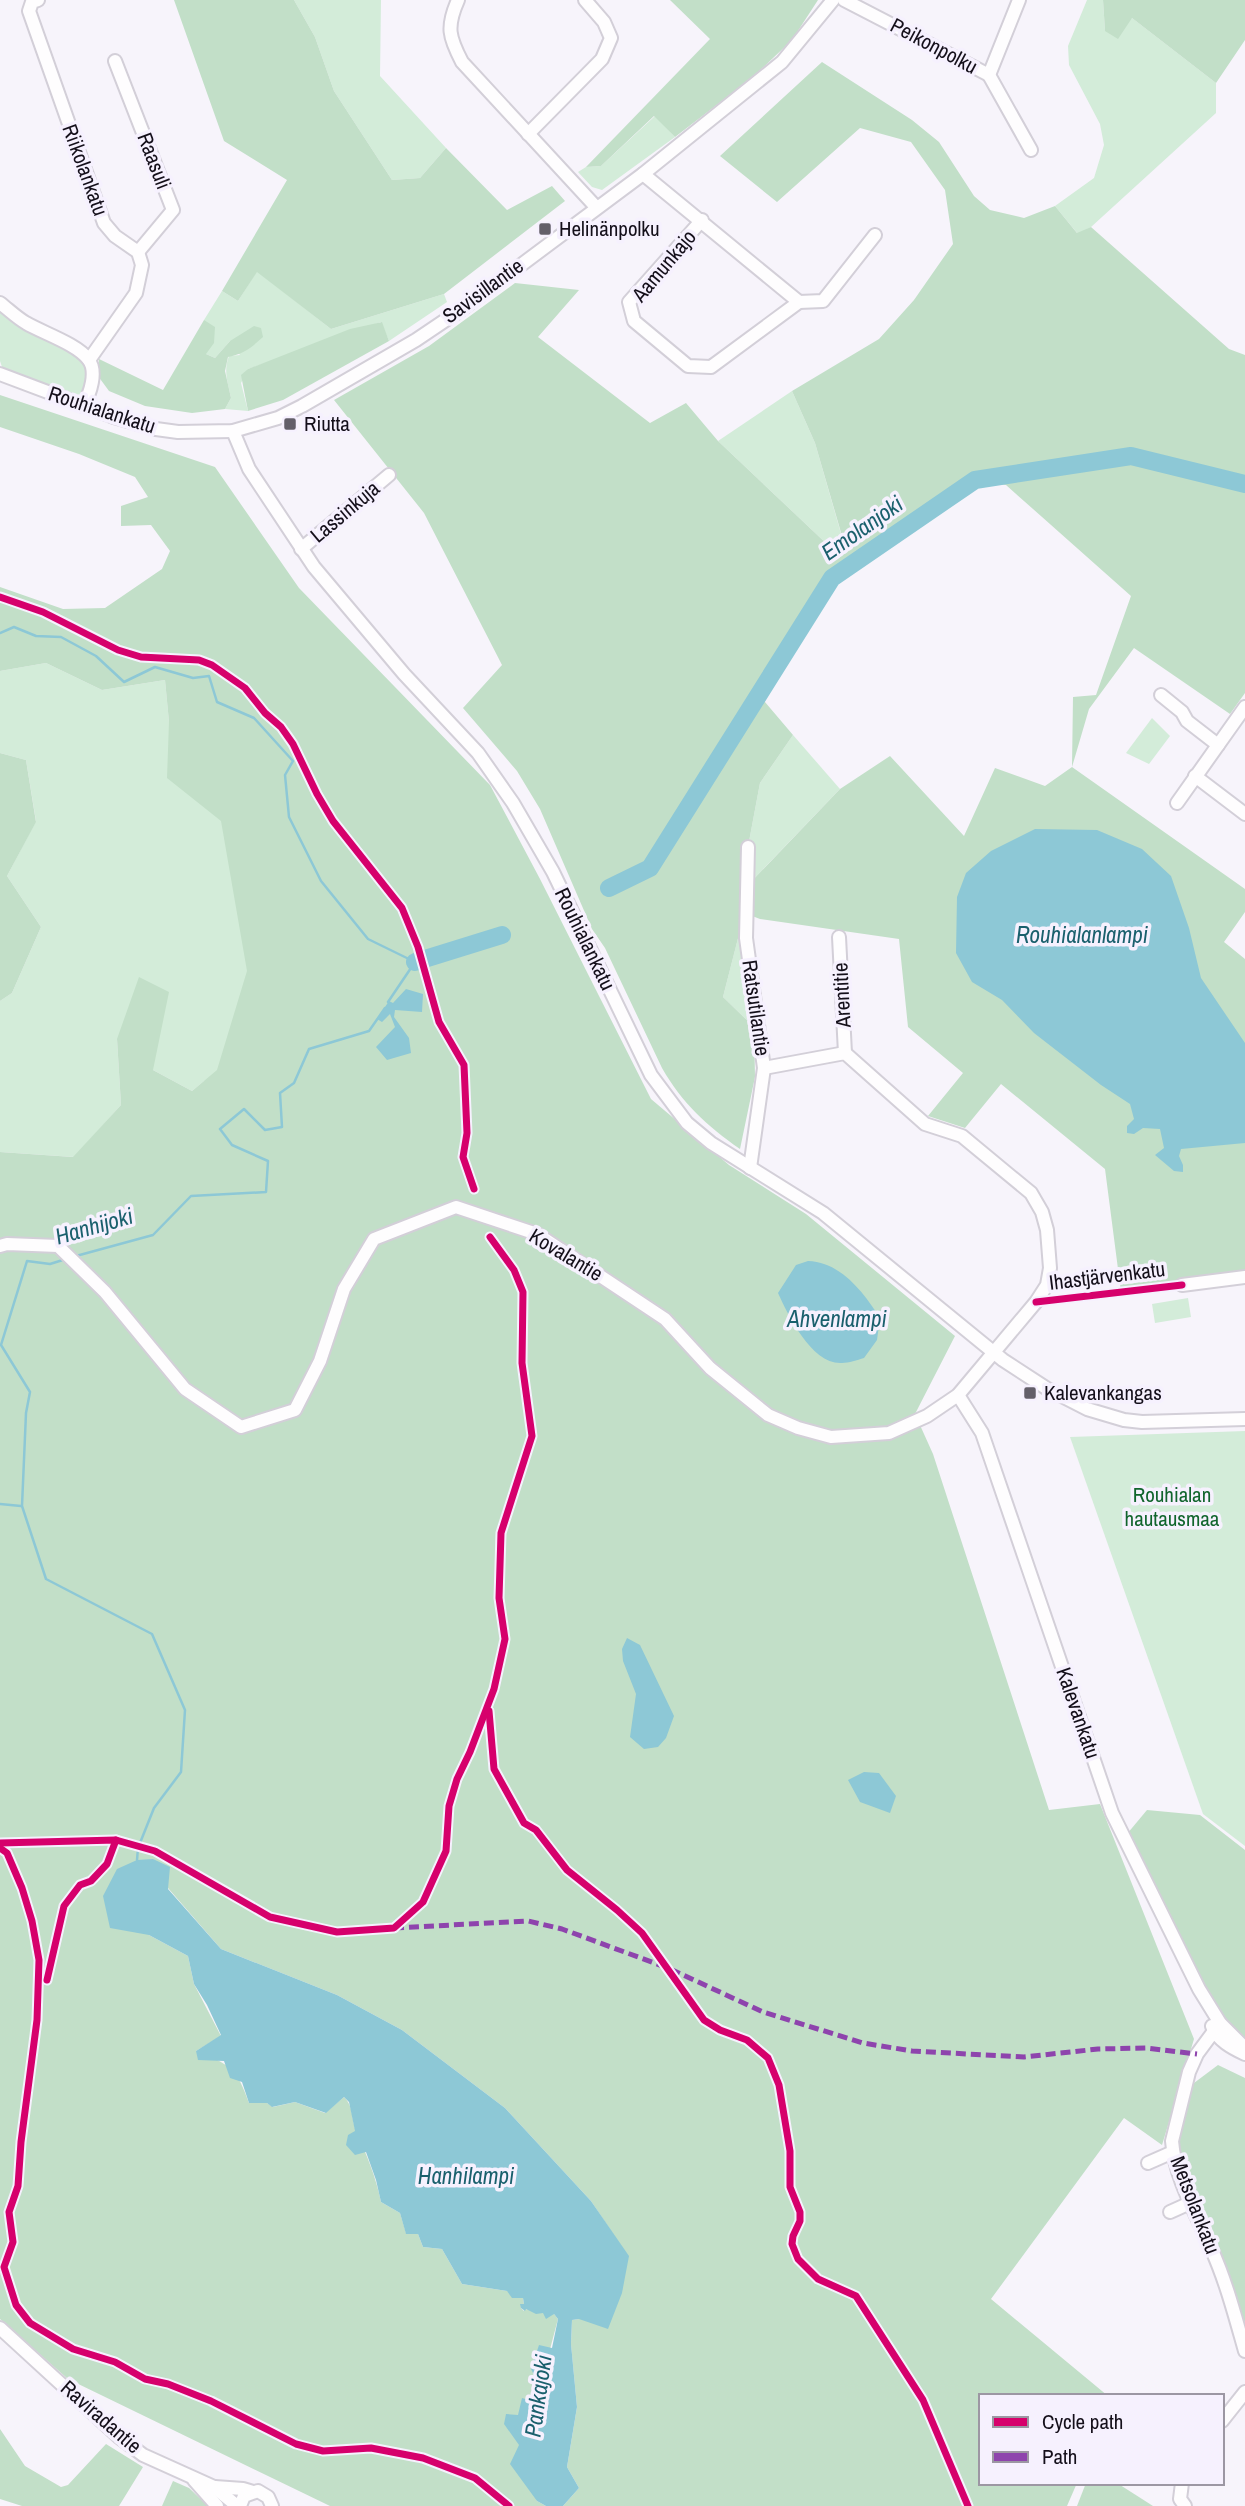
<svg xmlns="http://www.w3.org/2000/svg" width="1245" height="2506" font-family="'Archivo Narrow',sans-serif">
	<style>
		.green { fill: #d3ecd9 }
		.forest { fill: #c2dfc8; fill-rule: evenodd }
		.water { fill: #8dc8d6 }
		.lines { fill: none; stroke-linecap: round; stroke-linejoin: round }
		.stream { stroke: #8dc8d6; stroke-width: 2.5 }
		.river { stroke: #8dc8d6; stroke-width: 18 }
		.minor-casing { stroke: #d3cfd8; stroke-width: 16 }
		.minor { stroke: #fefdfe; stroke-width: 12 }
		.quiet { stroke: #8e44ad; stroke-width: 5; stroke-dasharray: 10 5; stroke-linecap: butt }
		.cycleway-casing { stroke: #f6f1fe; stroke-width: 11 }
		.cycleway { stroke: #d6006c; stroke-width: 7 }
		.poi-dot { fill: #635f69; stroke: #f6f1fe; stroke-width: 2.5 }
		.labels { text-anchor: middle; stroke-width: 7; stroke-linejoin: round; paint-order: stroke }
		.street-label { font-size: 21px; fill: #140f1a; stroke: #f6f1fe }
		.poi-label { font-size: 21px; fill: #140f1a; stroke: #f6f1fe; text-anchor: start }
		.park-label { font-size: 21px; fill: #11652d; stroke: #f6f1fe }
		.water-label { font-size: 23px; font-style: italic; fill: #1a606d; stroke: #f6f1fe }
	</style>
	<rect width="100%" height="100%" fill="#f7f4fb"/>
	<!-- green -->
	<g class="green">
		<polygon points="294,0 381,0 380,76 446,148 420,178 392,180 334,91 315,37"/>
		<polygon points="1087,0 1103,0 1105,31 1132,18 1216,83 1216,113 1091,227 1078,234 1055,206 1094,178 1104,145 1100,124 1069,65 1068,46"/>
		<polygon points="655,116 675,137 602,190 592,187 578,172 586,167 601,166"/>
		<path d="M257,271L331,329L444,294L447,302L389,341L381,322L248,369L241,383L248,411L225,409L231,398C228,383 223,371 229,356L240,355L230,341L215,358L206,354L204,320L222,291L238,301Z"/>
		<polygon points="0,310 89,360 83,406 5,376 0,361"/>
		<polygon points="792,391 815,443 842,537 830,547 718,441"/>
		<polygon points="46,663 102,690 165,680 169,722 255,760 427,990 420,1054 204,1081 192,1091 153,1070 117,1039 121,1105 74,1157 0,1152 0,1001 12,993 41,927 7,876 36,821 26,760 0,753 0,671"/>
		<polygon points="1152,718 1170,736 1149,764 1126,753"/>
		<polygon points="793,735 840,789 747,886 748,847 760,783"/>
		<polygon points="747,903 754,1027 723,997"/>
		<polygon points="1188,1298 1191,1317 1155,1323 1152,1304"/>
		<polygon points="1245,1431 1245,1846 1203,1814 1070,1437"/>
	</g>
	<!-- forest -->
	<g class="forest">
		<polygon points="174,0 294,0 315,37 334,91 392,180 420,178 446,148 507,210 552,186 565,201 444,294 331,329 257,272 238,301 222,291 287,180 224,141"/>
		<polygon points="670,0 818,0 792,40 753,77 675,137 654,116 601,166 586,167 710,39"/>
		<polygon points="1103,0 1245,0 1245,40 1216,83 1132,18 1118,39 1105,31"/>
		<path d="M822,62L912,120L939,142L974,196L990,210L1024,218L1055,206L1077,233L1091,227L1229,349L1245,355V693L1230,714L1134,648L1089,709L1072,767L1245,889V912L1224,942L1245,959V1277L1121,1292L1105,1169L1001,1084L965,1128L928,1116L963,1073L908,1027L899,939L760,919L747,914L746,907L723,997L754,1027L755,1077L740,1149C707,1126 682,1103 662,1068L605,948L592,929L540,809L517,771L463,708L502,665L424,513L334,400L429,346L515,283L579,290L538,337L650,423L686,403L718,441L830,547L842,536L815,443L792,391L879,339L914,300L953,244L945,190L911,142L860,128L777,202L720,156ZM975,480L1006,485L1131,596L1096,695L1073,697L1072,767L1045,786L995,768L964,836L890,756L840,789L748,885V847L760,783L793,735L759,695L832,578Z"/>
		<path d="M204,320L215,327L214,343L206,354L215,358L230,341L254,326L261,328L263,337C252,347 244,354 228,357L225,371L231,398L225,409L192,413L145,406L109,391L98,376L99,359L163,390Z"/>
		<polygon points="382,322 389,341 283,400 248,411 241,375 248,369 350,329"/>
		<path d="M0,395L215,467L299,588L490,785L540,879L651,1099L729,1165L806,1214L955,1336L915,1414L933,1454L1049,1810L1100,1804L1194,2039L1162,2145L1124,2118L991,2299L1108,2396H981V2483H1077L1067,2506H563L579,2488L567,2467L577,2407L571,2344L572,2320L579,2319L628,2256L591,2201L505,2108L402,2030L337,1995L221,1949L168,1888L149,1935L188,1956L194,1984L221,2036L196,2051C230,2064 237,2069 249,2103H267L273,2107L295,2102L325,2113L344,2097C354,2106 351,2121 357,2133C367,2156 376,2177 381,2202L400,2213L406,2233L418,2234L423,2247L442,2249L462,2284L507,2291L523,2298L524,2304H521V2308L524,2311L525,2309L554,2314L558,2319L536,2402L519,2445L537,2501L546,2506H330L68,2379L0,2319V1152L73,1157L121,1105L117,1039L139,977L169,992L153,1070L192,1091L217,1070L247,971L221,821L167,778L169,722L165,680L102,690L46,663L0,671V587L63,609L105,608L162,569L170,551L151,525L121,526V506L148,497L135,477L79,454L0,427Z"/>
		<polygon points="0,753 26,760 36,822 7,876 41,927 12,993 0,1001"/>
		<polygon points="1147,1810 1200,1815 1245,1850 1245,2040 1224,2024 1127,1834"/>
		<polygon points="1218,2065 1245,2078 1245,2323 1184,2169 1178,2138 1190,2086"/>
		<polygon points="0,2429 25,2466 61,2487 68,2485 106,2444 143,2467 119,2506 22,2506 0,2499"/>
		<polygon points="173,2481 189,2488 208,2506 162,2506"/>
		<polygon points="1086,2483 1117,2483 1153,2506 1077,2506"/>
	</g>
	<!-- water -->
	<g class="water">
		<polygon points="1035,829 1097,830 1142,849 1171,876 1189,928 1201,978 1245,1043 1245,1143 1181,1149 1179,1156 1183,1165 1183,1172 1174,1171 1155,1155 1164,1148 1160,1129 1143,1128 1134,1134 1127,1133 1127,1126 1134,1119 1130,1104 1101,1085 1034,1033 1002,1000 972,982 956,953 957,897 966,873 991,851"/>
		<polygon points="406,989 423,994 422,1012 395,1010 394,1017 409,1038 411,1053 387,1060 376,1047 395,1027 390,1014 382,1022 377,1019 389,1001 393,1003"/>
		<path d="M808,1261C841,1262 864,1293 880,1318L877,1340L864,1358C857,1360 849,1363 842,1363C812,1365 788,1315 778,1293L796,1265Z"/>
		<polygon points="627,1638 640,1645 674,1716 666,1738 658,1747 644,1749 630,1737 636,1694 623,1661 622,1649"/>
		<polygon points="864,1772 879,1773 896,1796 890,1813 860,1802 848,1780"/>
		<polygon points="153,1859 170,1867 168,1889 221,1949 337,1995 402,2030 505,2108 591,2201 629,2256 622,2293 608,2329 579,2319 572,2320 571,2344 577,2407 567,2467 579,2488 563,2506 546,2506 537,2501 510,2464 519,2445 504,2424 506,2414 518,2415 522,2398 536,2402 540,2387 531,2369 539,2345 552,2348 558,2319 554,2314 546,2319 543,2313 536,2314 526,2309 525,2311 521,2308 520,2304 524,2304 523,2298 512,2298 507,2291 462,2284 442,2249 423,2247 418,2234 406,2234 400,2213 381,2202 376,2180 366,2152 355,2155 346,2145 348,2135 355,2131 349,2102 344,2097 326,2113 295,2102 272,2107 267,2103 249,2103 242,2082 230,2078 224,2061 198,2060 196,2051 221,2035 207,2005 194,1984 188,1956 149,1935 110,1928 103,1896 117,1869 137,1860"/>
	</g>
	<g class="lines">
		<!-- stream -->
		<g class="stream">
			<polyline points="0,633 14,627 36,636 61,637 96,656 124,682 155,667 193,678 209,676 217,702 254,718 293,761 285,775 289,817 321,881 368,939 415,962 388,1002"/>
			<polyline points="76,1256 153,1235 191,1196 266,1192 268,1161 232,1145 220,1129 244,1109 265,1130 282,1127 280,1093 294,1083 309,1049 369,1031 385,1008"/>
			<polyline points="66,1259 50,1264 27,1261 1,1345 30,1392 26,1413 22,1506 46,1579 152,1634 185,1710 181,1772 154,1808 138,1848 137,1860"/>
			<polyline points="0,1504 21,1506"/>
		</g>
		<!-- river -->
		<g class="river">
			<polyline points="609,888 650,868 832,578 975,480 1131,456 1245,484"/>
			<polyline points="415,962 502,935"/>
		</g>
		<!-- minor casing -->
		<g class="minor-casing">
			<g id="minor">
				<polyline points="38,0 32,2 29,11 104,223 115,236 138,252 142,265 136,293 89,360"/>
				<path d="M458,0C446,27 449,37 462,62L596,207"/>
				<polyline points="844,0 989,75 1019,0"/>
				<polyline points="115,61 173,210 138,252"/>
				<polyline points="989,75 1031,150"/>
				<polyline points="528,134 602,59 611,38 604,22 585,0"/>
				<polyline points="643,174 799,302 823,301 875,235"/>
				<polyline points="702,220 629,302 634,321 688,366 711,367 799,302"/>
				<path d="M0,303C9,310 17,318 26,323C43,333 77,344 88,359C98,371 90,394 83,406"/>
				<polyline points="0,374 114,417 156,429 178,432 233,431 278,418 302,406 416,340 462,309 643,174 782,62 833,0"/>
				<polyline points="233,431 249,469 314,567 404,674 478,753 513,803 553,872 651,1075 687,1123 711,1143 823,1213 1003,1360 1046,1388 1087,1409 1124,1420 1142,1422 1245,1419"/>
				<polyline points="301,549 389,475"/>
				<polyline points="1161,695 1182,712 1187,721 1218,745"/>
				<polyline points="1195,776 1245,814"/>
				<polyline points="1177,803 1245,707"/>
				<polyline points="748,847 746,938 764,1068 750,1168"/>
				<polyline points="839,937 845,1053"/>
				<polyline points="0,1246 7,1244 58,1246 105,1292 185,1389 241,1427 295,1410 320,1361 344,1289 374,1239 456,1207 537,1234 665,1319 710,1368 768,1415 798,1428 831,1437 889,1433 927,1416 958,1395 1036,1302 1047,1285 1050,1268 1047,1230 1042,1212 1031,1193 962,1136 925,1124 845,1053 764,1068"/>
				<polyline points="1182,1285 1245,1277"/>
				<polyline points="958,1395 982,1433 1112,1813 1199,1989 1220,2023 1245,2048"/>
				<path d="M1220,2023L1197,2054L1189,2072L1172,2141C1175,2179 1196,2213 1211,2248C1226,2281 1235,2316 1245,2351"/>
				<path d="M1212,2026C1217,2040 1232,2048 1245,2054"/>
				<polyline points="1148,2163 1173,2152"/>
				<polyline points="1170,2212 1190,2203"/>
				<polyline points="0,2328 119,2437 143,2455 214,2487 237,2506"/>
				<polyline points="1222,2421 1245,2392"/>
				<polyline points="194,2480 217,2506"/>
				<polyline points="1182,2483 1180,2499 1185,2506"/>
				<polyline points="215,2487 243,2489 253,2492"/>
				<polyline points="240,2506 244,2496 258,2491 268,2497 272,2506"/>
			</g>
		</g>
		<!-- minor -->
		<use href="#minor" class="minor"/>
		<!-- quiet -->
		<polyline class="quiet" points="394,1928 528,1921 562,1929 668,1968 763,2012 863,2043 912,2051 1024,2057 1098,2049 1146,2048 1197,2054"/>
		<!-- cycleway casing -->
		<g class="cycleway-casing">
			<g id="cycleway">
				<polyline points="0,597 43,612 118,650 141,657 199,660 212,665 245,688 265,713 281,727 293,744 317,794 333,821 402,908 418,947 439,1022 464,1065 467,1133 463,1157 474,1189"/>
				<polyline points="1036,1302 1182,1285"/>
				<polyline points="489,1711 494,1769 524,1823 536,1830 567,1870 617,1910 642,1933 704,2020 720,2030 747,2040 768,2058 779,2085 790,2151 790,2187 800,2212 800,2221 793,2236 792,2244 798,2259 818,2279 856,2296 923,2400 968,2506"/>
				<polyline points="0,1843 116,1840 155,1851 270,1917 337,1932 394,1928 423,1902 446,1851 449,1806 457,1779 470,1752 494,1689 505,1639 499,1598 501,1533 532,1436 522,1363 523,1292 514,1270 490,1237"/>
				<polyline points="0,1848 7,1853 22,1888 32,1921 39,1960 37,2020 21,2142 18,2186 9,2212 13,2242 4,2267 16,2305 30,2323 73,2349 115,2362 145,2379 168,2384 211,2401 296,2444 323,2451 371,2448 423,2458 475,2478 509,2506"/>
				<polyline points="47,1980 64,1906 80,1885 91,1881 107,1864 116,1840"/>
			</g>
		</g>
		<!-- cycleway -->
		<use href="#cycleway" class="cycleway"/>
	</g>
	<!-- markers -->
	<g class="poi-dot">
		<rect x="538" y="222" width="14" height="14" rx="3.5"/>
		<rect x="283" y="417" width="14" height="14" rx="3.5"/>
		<rect x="1023" y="1386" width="14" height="14" rx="3.5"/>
	</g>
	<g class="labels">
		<!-- street labels -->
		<g class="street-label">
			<text transform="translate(934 46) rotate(28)" y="7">Peikonpolku</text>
			<text transform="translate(154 161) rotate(69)" y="7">Raasuli</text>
			<text transform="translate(85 170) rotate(70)" y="7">Riikolankatu</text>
			<text transform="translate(664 266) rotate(-50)" y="7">Aamunkajo</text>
			<text transform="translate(483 291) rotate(-36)" y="7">Savisillantie</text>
			<text transform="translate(102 410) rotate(18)" y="7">Rouhialankatu</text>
			<text transform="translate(345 512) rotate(-40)" y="7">Lassinkuja</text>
			<text transform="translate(585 939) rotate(64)" y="7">Rouhialankatu</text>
			<text transform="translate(842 995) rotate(-93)" y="7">Arentitie</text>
			<text transform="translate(756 1008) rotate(82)" y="7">Ratsutilantie</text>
			<text transform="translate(566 1255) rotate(31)" y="7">Kovalantie</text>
			<text transform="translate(1107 1276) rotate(-7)" y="7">Ihastjärvenkatu</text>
			<text transform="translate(1078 1713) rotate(71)" y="7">Kalevankatu</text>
			<text transform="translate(1195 2205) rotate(69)" y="7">Metsolankatu</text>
			<text transform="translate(101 2417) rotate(41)" y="7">Raviradantie</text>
		</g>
		<!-- poi labels -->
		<g class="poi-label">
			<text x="559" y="236">Helinänpolku</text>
			<text x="304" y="431">Riutta</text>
			<text x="1044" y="1400">Kalevankangas</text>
		</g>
		<!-- park labels -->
		<g class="park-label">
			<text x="1172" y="1502">Rouhialan<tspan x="1172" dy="24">hautausmaa</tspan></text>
		</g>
		<!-- water labels -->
		<g class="water-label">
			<text transform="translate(862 528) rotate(-35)" y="8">Emolanjoki</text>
			<text x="1082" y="943">Rouhialanlampi</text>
			<text transform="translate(94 1226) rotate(-16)" y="8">Hanhijoki</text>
			<text x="837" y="1327">Ahvenlampi</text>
			<text x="466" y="2184">Hanhilampi</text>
			<text transform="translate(538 2396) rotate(-82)" y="8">Pankajoki</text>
		</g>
	</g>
	<!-- legend -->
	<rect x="979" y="2394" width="245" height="91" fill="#f6f1fe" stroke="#9c97a3" stroke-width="2"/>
	<rect x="993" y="2417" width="35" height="10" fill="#d6006c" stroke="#9c97a3" stroke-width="2"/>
	<text x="1042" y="2429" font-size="21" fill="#140f1a">Cycle path</text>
	<rect x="993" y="2452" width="35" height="10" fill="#8e44ad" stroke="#9c97a3" stroke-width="2"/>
	<text x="1042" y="2464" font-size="21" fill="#140f1a">Path</text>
</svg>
